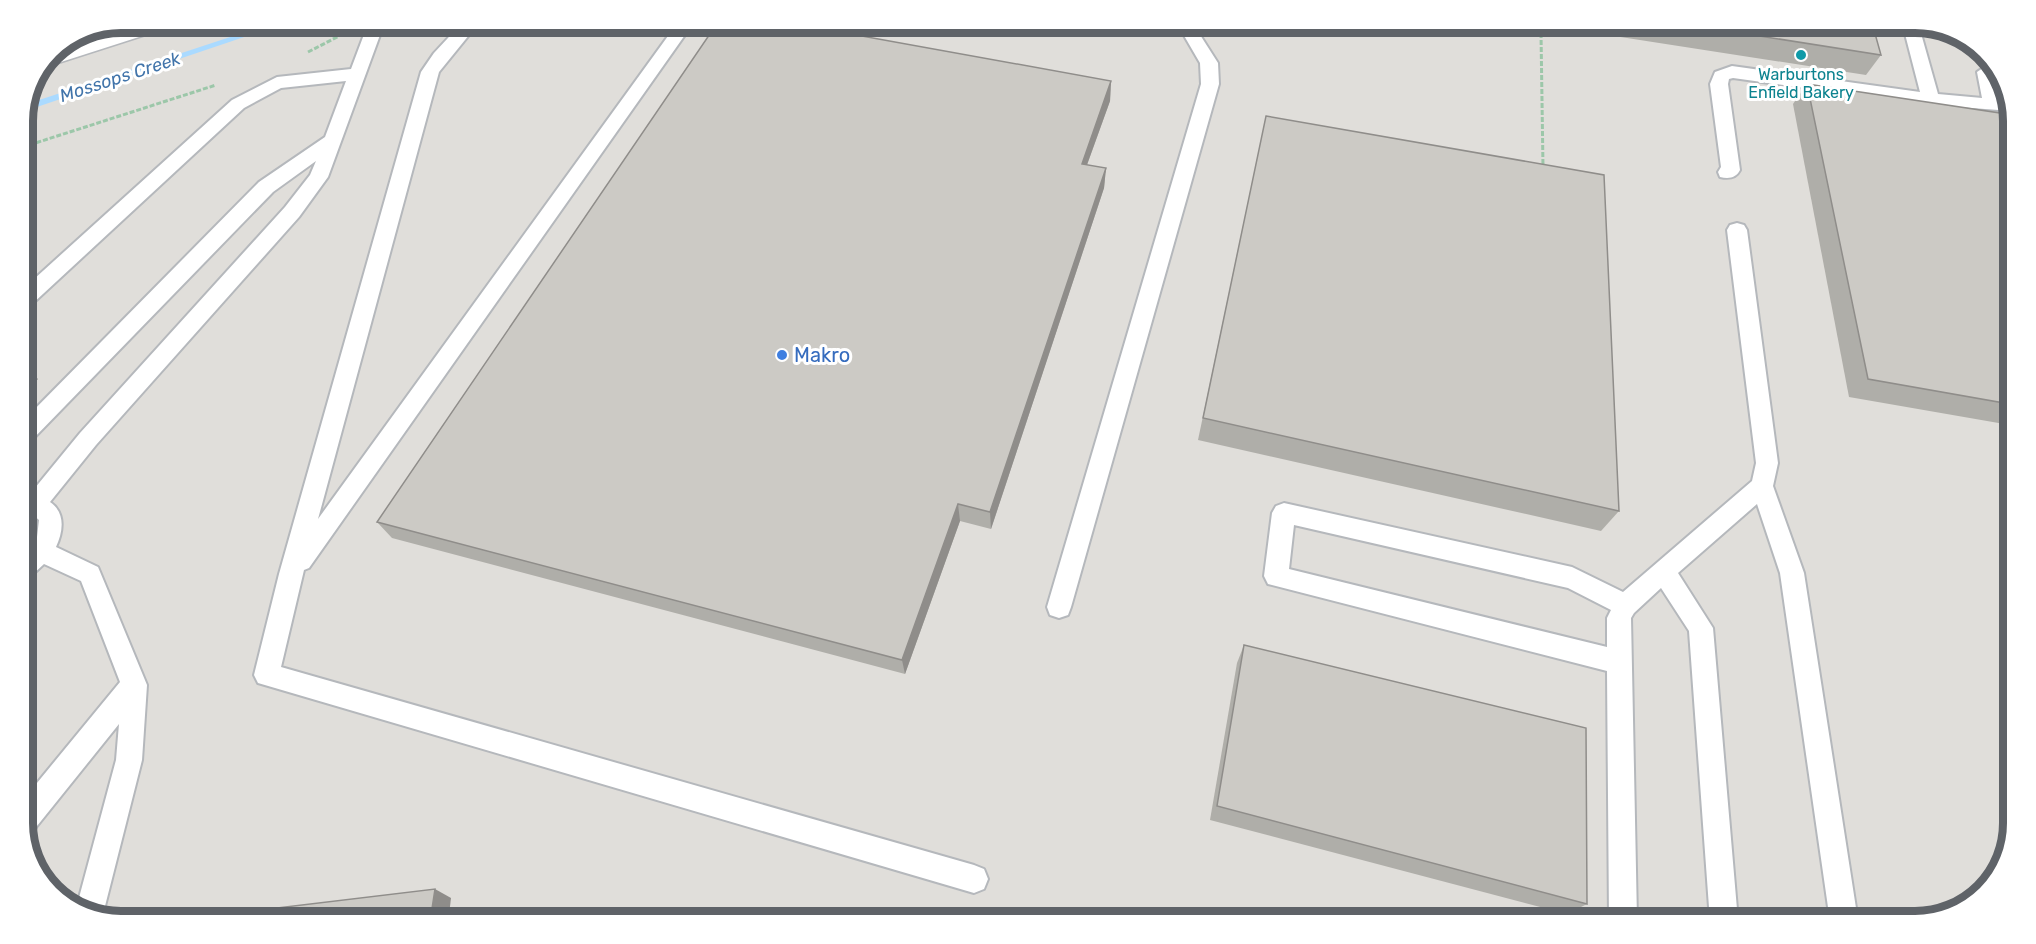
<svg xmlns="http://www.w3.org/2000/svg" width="2036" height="944" font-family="Rubik,sans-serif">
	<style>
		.industrial { fill: #e0deda }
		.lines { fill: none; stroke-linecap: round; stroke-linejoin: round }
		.stream { fill: #aadaff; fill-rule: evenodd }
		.lane-casing { stroke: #b5b8bc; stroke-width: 4 }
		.street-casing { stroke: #b5b8bc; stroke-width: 3 }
		.path { stroke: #9cc7a9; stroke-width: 3; stroke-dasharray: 5 2; stroke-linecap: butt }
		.lane { fill: #fff; fill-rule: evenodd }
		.street { fill: #fff; fill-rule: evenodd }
		.wall { fill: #afaea9 }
		.shaded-wall { fill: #8f8d8a }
		.building { fill: #cccac5; stroke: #8f8d8a; stroke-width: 1.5 }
		.culture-dot { fill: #0f9aa8; stroke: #fff; stroke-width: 2 }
		.shop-dot { fill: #3f7fe0; stroke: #fff; stroke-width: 2 }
		.labels { text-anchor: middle; stroke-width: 6; stroke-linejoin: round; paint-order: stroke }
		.far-culture-label { font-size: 16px; fill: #0d838f; stroke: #fff }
		.far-water-label { font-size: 18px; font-style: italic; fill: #4174aa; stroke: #fff }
		.shop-label { font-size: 20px; fill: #366cbe; stroke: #fff; text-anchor: start }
		.rim { fill: none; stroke: #5f6368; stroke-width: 8 }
	</style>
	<rect width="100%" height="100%" fill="#f1efe8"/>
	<!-- industrial -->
	<polygon class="industrial" points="121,23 1953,30 1997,66 2013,115 2006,861 1970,905 1916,921 83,914 39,878 23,830 23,115 52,51"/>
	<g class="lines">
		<!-- stream -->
		<polygon class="stream" points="273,23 286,23 25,111 27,104"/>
		<!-- lane casing -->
		<g class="lane-casing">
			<g id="lane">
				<path d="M368,24H384L328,177L299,217L96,445L50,502C66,513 63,532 56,547L98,567L147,685L142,760L103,914H83L76,909L116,760L119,724L33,831L24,834L23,800L120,682L81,581L44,564L31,576L23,579V555L37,537L39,520L32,514L23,512V492L30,494L80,433L285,207L310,175L316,161L273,192L31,441L23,444V421L259,182L325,137L346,81L281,88L244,108L30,306L23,309V289L232,100L277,77L351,69Z"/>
				<polygon points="461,24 478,24 439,72 318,519 676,25 692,25 309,568 304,570 281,667 974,865 984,869 988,879 984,889 974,893 258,683 254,675 279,574 421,72 434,53"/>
				<polygon points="1179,27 1195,27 1218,63 1219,84 1071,607 1068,615 1059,618 1050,615 1047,607 1201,84 1200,63"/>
				<path d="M1904,30H1920L1938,94L1982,98L1977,72L1992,62L1999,72L1995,74L2000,99L2008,100L2012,111L1931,105L1733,78L1729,79L1728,84L1740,170C1736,178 1729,179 1720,177L1718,172L1721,167L1710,84L1715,72L1732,66L1920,92Z"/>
				<path d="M1737,223L1744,225L1747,230L1778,463L1773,486L1804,573L1858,921H1830L1780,573L1757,504L1678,573L1713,628L1738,921H1710L1689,631L1661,588L1634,613L1631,618L1637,920H1609L1607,671L1268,584L1264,576L1272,513L1276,506L1284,503L1572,567L1623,592L1752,481L1756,463L1727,230L1730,225ZM1294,525L1568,588L1611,610L1607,618V647L1289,569Z"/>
			</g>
		</g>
		<!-- street casing -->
		<g class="street-casing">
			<polygon id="street" points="134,23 170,23 167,28 58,63 46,64 52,51 82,38"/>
		</g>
		<!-- path -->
		<g class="path">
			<polyline points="1541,33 1543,167"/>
			<polyline points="308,52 341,35"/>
			<polyline points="23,147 216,85"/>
		</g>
		<!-- lane -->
		<use href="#lane" class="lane"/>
		<!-- street -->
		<use href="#street" class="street"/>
	</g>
	<!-- wall -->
	<g class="wall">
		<polygon points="1569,29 1874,30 1881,55 1866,75"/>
		<polygon points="1111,81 1110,101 1087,165 1106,168 1104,188 991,529 960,521 905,674 392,538 377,522"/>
		<polygon points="1807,84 2013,115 2010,425 1849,397 1793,104"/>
		<polygon points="1266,116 1619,511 1601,531 1198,440"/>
		<polygon points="1244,645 1587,904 1567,914 1210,820 1237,663"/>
	</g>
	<!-- shaded-wall -->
	<g class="shaded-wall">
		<polygon points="1111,81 1110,101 1080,184 1082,164"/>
		<polygon points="1106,168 1104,188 991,529 990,512"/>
		<polygon points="23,366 38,379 23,395"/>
		<polygon points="958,504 960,521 905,674 902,660"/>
		<polygon points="435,889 451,898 449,915 431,915"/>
	</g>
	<!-- building -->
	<g class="building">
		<polygon points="716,25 801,25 1111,81 1082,164 1106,168 990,512 958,504 902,660 377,522"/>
		<polygon points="1715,29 1874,30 1881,55"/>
		<polygon points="1807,84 2013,115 2010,404 1868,379"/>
		<polygon points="1266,116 1604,175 1619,511 1203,418"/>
		<polygon points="1244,645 1586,728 1587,904 1217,806"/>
		<polygon points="435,889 431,915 227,914"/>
	</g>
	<!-- markers -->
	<circle class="culture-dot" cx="1801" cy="55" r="6"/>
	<circle class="shop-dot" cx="782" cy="355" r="6"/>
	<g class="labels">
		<!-- far-culture labels -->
		<g class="far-culture-label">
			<text x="1801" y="80">Warburtons<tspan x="1801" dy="18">Enfield Bakery</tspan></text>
		</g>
		<!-- far-water labels -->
		<g class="far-water-label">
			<text transform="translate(120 77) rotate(-18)" y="6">Mossops Creek</text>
		</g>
		<!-- shop labels -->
		<g class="shop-label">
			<text x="794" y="362">Makro</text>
		</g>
	</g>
	<!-- crop -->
	<path d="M0 0H2036V944H0ZM121 33H1915A88 88 0 0 1 2003 121V823A88 88 0 0 1 1915 911H121A88 88 0 0 1 33 823V121A88 88 0 0 1 121 33Z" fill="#fff" fill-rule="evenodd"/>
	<path class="rim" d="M121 33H1915A88 88 0 0 1 2003 121V823A88 88 0 0 1 1915 911H121A88 88 0 0 1 33 823V121A88 88 0 0 1 121 33Z"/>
</svg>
